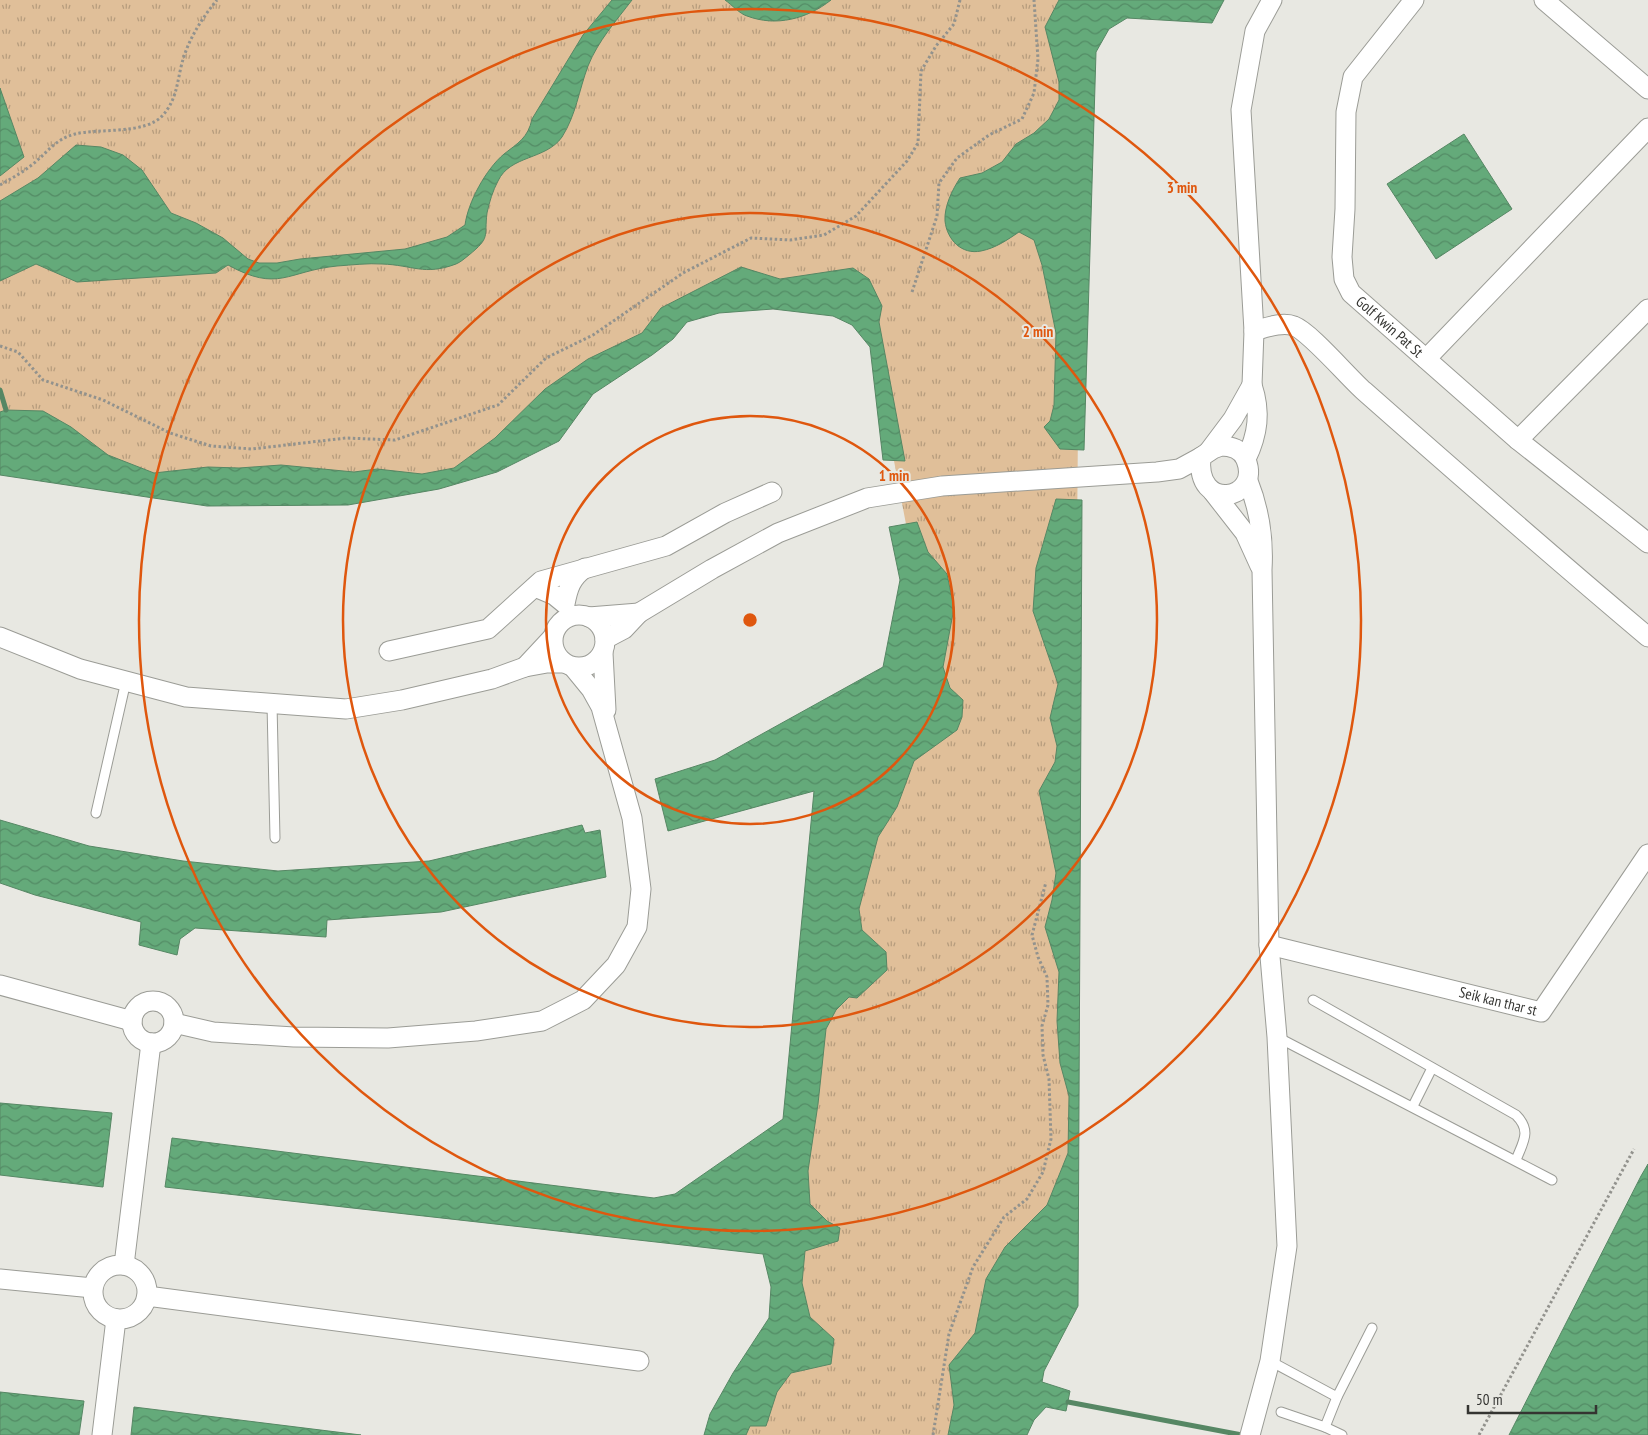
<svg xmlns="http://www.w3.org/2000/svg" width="1648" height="1435" font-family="'PT Sans Narrow',sans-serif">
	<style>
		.grass { fill: url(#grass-tufts) }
		.water { fill: url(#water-waves); stroke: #568764 }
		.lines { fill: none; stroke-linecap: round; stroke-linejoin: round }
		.stream { stroke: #568764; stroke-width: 5 }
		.lane-casing { stroke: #9b9c96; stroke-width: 11 }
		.street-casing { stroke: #9b9c96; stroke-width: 21 }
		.path { stroke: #92928d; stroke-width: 3; stroke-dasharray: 2.5 2.5; stroke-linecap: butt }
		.lane { stroke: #fff; stroke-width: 9 }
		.street { stroke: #fff; stroke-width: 19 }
		.ring { fill: none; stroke: #df570e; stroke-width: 2.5 }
		.labels { text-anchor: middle; stroke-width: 4; stroke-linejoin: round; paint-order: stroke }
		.street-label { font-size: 15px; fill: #343431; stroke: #e8e8e2 }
		.centre { fill: #df570e; stroke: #e8e8e2; stroke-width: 2.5 }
		.ring-label { font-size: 15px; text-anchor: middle; font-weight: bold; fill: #df570e; stroke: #e8e8e2; stroke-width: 4; stroke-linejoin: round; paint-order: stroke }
	</style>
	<defs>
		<pattern id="grass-tufts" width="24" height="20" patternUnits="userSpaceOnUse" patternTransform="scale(1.25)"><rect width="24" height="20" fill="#e0bf99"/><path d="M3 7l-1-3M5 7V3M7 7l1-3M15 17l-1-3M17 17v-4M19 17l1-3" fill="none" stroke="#b69c7d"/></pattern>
		<pattern id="water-waves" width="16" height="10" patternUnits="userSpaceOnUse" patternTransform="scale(1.25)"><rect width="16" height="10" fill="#64aa7a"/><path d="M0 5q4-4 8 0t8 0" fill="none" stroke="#538b65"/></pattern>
	</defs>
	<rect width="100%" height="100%" fill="#e8e8e2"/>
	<!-- grass -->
	<polygon class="grass" points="0,0 1115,0 1081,47 1071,1299 1014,1435 730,1435 779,1349 830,812 923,614 866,313 697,303 453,477 158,487 0,455"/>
	<!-- water -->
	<g class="water">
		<path d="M612,0H632C616,21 598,41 588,66C579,90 576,115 562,137C546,160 510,155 498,181C493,190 489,203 487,213C484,237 491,237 469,255C465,258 461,262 456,264C424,276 413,265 382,264C368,263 352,265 337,266C287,271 279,293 228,265L216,273L77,282L36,264L0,281V201L38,178L76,145L101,147L123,155L142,170L171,213L196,223L223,238L248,259L259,263H277L300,259L405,249L447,237L465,225C468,202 486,169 504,154C518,143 528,138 532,119L583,35Z"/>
		<path d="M725,0H831C807,19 776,27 747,16C740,14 732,5 725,0Z"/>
		<path d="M1059,0H1224L1212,23L1127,18L1109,29L1096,52L1084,450L1060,449L1044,427L1050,421L1054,405L1056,333L1042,265L1034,240L1019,232C1007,240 996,248 981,251C962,255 947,240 945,221C944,207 952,190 960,178L982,173L1002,162L1016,144L1034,133L1049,119L1059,100V82L1045,27Z"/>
		<polygon points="0,88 24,157 0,176"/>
		<polygon points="1464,134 1512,209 1436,259 1387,184"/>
		<polygon points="741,267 780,279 853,268 869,279 882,306 879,322 905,461 883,460 870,347 852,325 833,316 773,309 719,313 687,322 673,339 652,355 593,394 559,441 497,472 439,489 348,505 207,506 0,475 0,412 6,410 43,411 71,427 108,455 154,473 208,467 239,468 281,465 354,472 377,469 422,474 454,468 495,438 545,389 588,359 642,333 661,308"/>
		<polygon points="1056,499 1082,500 1078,1306 1044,1371 1042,1382 1070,1391 1066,1411 1046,1407 1034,1420 1027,1435 948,1435 954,1405 949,1365 975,1333 986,1279 1005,1247 1047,1205 1068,1153 1069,1096 1060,1063 1057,1021 1059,972 1045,927 1052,900 1056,873 1039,791 1055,762 1057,746 1050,718 1058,684 1033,611 1036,568"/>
		<polygon points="917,522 928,552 947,574 954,608 943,667 950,688 963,700 962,717 957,730 914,761 897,807 878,837 859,909 862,930 886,952 887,970 857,998 849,997 836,1010 826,1029 818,1104 808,1171 810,1204 827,1221 840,1228 838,1241 805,1251 802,1283 810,1317 834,1339 831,1364 791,1373 777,1392 766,1426 750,1426 746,1435 704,1435 710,1414 733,1373 769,1318 771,1287 763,1254 165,1187 172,1138 654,1198 675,1194 783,1119 814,791 668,831 655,779 715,760 883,667 900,580 889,527"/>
		<polygon points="0,820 89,846 183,861 278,871 429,861 582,825 585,833 600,830 606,877 441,912 327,920 326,937 195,928 180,939 177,955 139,945 141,922 35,895 0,883"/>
		<polygon points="0,1103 112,1113 103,1187 0,1175"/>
		<polygon points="1648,1164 1648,1435 1509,1435 1641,1176"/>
		<polygon points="0,1392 84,1401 79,1435 0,1435"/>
		<polygon points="134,1407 361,1435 131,1435"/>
	</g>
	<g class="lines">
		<!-- stream -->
		<g class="stream">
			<polyline points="0,390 6,410"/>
			<polyline points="1068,1402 1242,1435"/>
		</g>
		<!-- lane casing -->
		<g class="lane-casing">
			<g id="lane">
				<polyline points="272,704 275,838"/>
				<polyline points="96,813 126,681"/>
				<path d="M1313,1000L1516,1115C1532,1131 1523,1142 1516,1160"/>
				<polyline points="1277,1037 1552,1180"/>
				<polyline points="1413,1106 1432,1068"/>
				<polyline points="1270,1361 1337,1397 1372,1328"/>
				<polyline points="1281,1412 1325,1427 1337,1397"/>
				<polyline points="1325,1427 1342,1435"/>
			</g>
		</g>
		<!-- street casing -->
		<g class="street-casing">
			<g id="street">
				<path id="s1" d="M1414,0L1353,77L1346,112L1345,209L1342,257L1344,279L1351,293L1518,440L1648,543"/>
				<polyline points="1544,0 1648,89"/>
				<path d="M1254,331C1265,328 1282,321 1294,326C1310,332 1348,377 1364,391C1458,474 1552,556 1648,637"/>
				<polyline points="1426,359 1648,128"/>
				<polyline points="1252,385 1254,331 1241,110 1255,31 1272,0"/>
				<polyline points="1518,440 1648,309"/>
				<path d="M1221,446C1231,446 1242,449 1246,460C1262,500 1195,513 1201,457L1213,449Z"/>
				<path d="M1209,451L1233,419L1252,385C1261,412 1258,434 1246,459"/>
				<path d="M1248,481C1260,511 1264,538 1262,570L1269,945L1277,1037L1287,1246L1270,1361L1250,1435"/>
				<polyline points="1213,492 1245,533 1260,566"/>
				<path d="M535,587L554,595L565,604C568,588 571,578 585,568"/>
				<polyline points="639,613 712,569 778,533 867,498 942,486 1157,472 1179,469 1201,457"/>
				<circle cx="579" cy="641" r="26"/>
				<polyline points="589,617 639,613 624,629 605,639"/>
				<polyline points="0,637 80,669 186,697 346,709 402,700 492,679 525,667"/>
				<polyline points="552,638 525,667 547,663 564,663"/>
				<polyline points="389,651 488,629 541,581 666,546 725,513 772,492"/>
				<polyline points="603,653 606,710"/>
				<path id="s2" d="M1269,945L1541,1012L1648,854"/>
				<polyline points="0,985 132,1021"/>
				<circle cx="153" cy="1022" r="21"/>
				<polyline points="174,1023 213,1032 294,1037 388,1038 476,1031 542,1021 583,1000 616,965 637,927 641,889 632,818 601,707 591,689 573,667"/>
				<polyline points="124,1265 151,1043"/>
				<circle cx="120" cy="1292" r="27"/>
				<polyline points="0,1279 93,1288"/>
				<polyline points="147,1296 639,1361"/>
				<polyline points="102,1435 116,1319"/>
			</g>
		</g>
		<!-- path -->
		<g class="path">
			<path d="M0,185C10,179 20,174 29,167C45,156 54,139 75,134C98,128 146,135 163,115C177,99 177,82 182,63C188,40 202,18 217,0"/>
			<polyline points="912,292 937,216 939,183 957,158 989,135 1022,119 1034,93 1038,59 1034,0"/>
			<polyline points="0,346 18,352 43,380 103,400 170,433 211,446 252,449 346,438 395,440 498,405 546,358 593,335 683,273 751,238 790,240 824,235 856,216 907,161 918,143 921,71 936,46 954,24 960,0"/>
			<polyline points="933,1435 949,1334 973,1267 1004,1217 1027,1199 1043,1172 1051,1139 1049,1079 1043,1055 1042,1026 1048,1005 1047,977 1038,957 1032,935 1046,882"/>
			<polyline points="1479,1435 1634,1149"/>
		</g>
		<!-- lane -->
		<use href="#lane" class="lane"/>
		<!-- street -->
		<use href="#street" class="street"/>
	</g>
	<!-- distance rings -->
	<g class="ring">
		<circle cx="750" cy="620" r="204"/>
		<circle cx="750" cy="620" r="407"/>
		<circle cx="750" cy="620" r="611"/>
	</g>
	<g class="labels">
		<!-- street labels -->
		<g class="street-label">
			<text dy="5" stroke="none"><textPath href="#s1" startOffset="368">Golf Kwin Pat St</textPath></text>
			<text dy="5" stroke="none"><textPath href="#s2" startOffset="236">Seik kan thar st</textPath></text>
		</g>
	</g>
	<circle cx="750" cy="620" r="8" class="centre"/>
	<g class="ring-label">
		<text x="1182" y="193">3 min</text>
		<text x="1038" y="337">2 min</text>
		<text x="894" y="481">1 min</text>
	</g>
	<!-- scale -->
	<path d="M1468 1405v8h128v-8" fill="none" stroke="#343431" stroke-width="2.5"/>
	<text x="1476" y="1405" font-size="15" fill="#343431" stroke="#e8e8e2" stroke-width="4" paint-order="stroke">50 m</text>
</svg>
